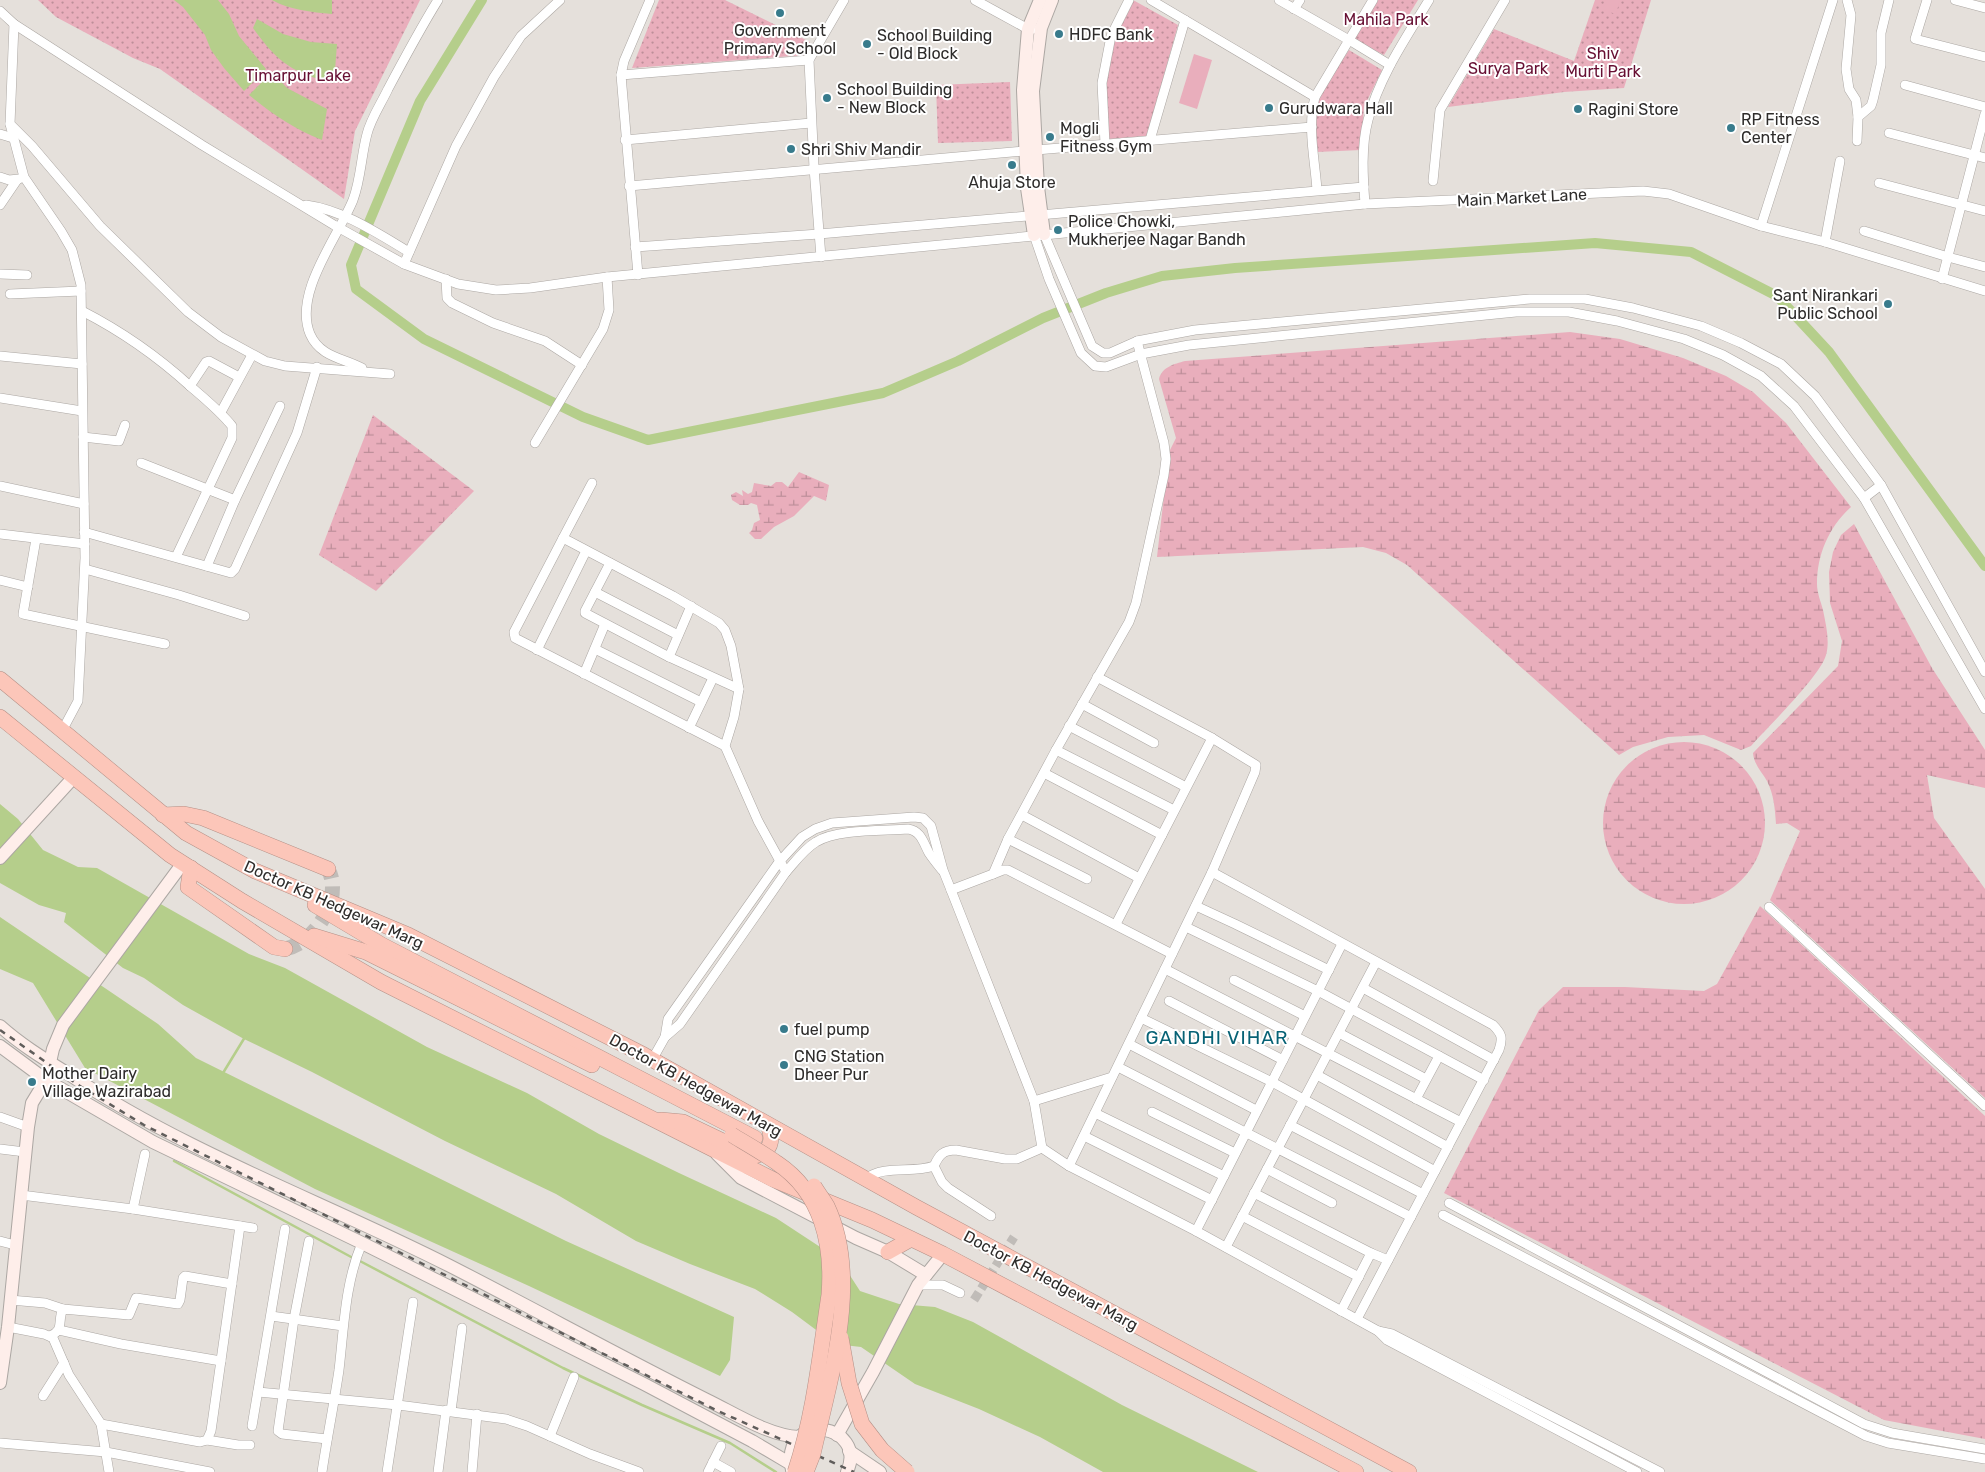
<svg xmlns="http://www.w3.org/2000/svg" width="1985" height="1472" font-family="Rubik,sans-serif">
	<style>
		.grass { fill: url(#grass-dots) }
		.wetland { fill: url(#wetland-marsh) }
		.pitch { fill: #e9aebc }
		.water { fill: #b5ce8b }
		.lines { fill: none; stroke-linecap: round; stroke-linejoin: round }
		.stream { stroke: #b5ce8b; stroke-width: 2.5 }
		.canal { stroke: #b5ce8b; stroke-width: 10 }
		.street-tunnel { stroke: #c0bcb8; stroke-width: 9; stroke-dasharray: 9 4.5; stroke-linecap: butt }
		.highway-tunnel { stroke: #c0bcb8; stroke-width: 15; stroke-dasharray: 15 8; stroke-linecap: butt }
		.street-casing { stroke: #aca7a3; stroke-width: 10 }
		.secondary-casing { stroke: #aca7a3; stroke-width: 14 }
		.highway-casing { stroke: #b49087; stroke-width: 16 }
		.street { stroke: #fff; stroke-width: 9 }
		.secondary { stroke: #feeeea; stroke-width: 12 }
		.highway { stroke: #fcc6b9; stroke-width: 15 }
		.rail { stroke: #605d5b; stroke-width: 2.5; stroke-dasharray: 6 6; stroke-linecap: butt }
		.highway-bridge-casing { stroke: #b49087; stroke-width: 16; stroke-linecap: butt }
		.highway-bridge { stroke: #fcc6b9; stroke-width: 15 }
		.poi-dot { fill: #387b8c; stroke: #fff; stroke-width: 2 }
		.labels { text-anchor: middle; stroke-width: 4; stroke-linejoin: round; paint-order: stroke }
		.park-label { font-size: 16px; fill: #670f33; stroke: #fff }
		.poi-label { font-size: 16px; fill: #2e2c2b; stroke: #fff; text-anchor: start }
		.street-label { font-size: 16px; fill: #2e2c2b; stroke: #fff }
		.quarter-label { font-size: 19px; letter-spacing: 1px; fill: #076275; stroke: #fff }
	</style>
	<defs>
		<pattern id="grass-dots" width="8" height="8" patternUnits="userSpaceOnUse" patternTransform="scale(1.25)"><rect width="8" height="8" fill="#e9aebc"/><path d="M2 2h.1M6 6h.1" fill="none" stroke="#bd8e99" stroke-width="1.8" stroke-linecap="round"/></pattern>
		<pattern id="wetland-marsh" width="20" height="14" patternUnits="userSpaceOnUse" patternTransform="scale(1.25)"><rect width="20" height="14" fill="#e9aebc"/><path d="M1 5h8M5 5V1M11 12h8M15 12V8" fill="none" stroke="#bd8e99"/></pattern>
	</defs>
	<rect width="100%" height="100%" fill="#e5e0db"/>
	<!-- grass -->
	<g class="grass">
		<polygon points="38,0 420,0 355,131 344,199 160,69 133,58 56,17"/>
		<polygon points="659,0 725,0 810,42 806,55 632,68"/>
		<polygon points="1133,0 1178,25 1147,136 1109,139 1106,81 1114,36"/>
		<polygon points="1377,0 1418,0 1384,55 1353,39"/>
		<polygon points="1595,0 1651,0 1624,88 1564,92 1448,107 1494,29 1574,61"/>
		<path d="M1349,50L1382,70L1364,107L1361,150L1317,152C1316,139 1314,126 1316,113C1318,93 1338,67 1349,50Z"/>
		<polygon points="1010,82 1012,141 938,143 936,85"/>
	</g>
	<!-- wetland -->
	<g class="wetland">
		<path d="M1570,332L1620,339L1683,358L1726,376L1753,392L1786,423L1851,507C1829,527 1817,554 1817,584C1817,593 1821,602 1823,610C1826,625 1830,641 1826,655C1821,675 1767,728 1751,746L1741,750L1704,735L1668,737L1633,747L1619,755L1407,565L1386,553L1363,547L1157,557L1169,452L1176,438L1159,379C1162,367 1174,364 1185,361Z"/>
		<polygon points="373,415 474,491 376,591 319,555"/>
		<polygon points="799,472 829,485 826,501 814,496 794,516 774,527 761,539 755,539 749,533 752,530 754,523 760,520 757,505 751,503 748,505 740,505 732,500 731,495 736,492 743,496 742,490 748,494 752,492 754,483 771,486 776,482 782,482 788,487"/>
		<path d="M1854,524L1932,668L1985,750V788L1927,775L1934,818L1985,889V1098L1770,900L1800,831L1787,823L1776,824C1775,809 1774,795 1767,781C1762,772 1754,765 1753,753L1838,666L1842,641L1830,603L1829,572L1833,552L1841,535Z"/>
		<circle cx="1684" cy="823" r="81"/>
		<polygon points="1760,906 1985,1116 1985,1439 1884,1420 1444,1193 1539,1010 1563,987 1625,987 1704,991 1717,984"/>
	</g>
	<!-- pitch -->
	<g class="pitch">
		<polygon points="1606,0 1620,0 1616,14 1603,10"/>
		<polygon points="1194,54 1212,60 1197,109 1179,103"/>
	</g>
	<!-- water -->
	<g class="water">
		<polygon points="174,0 218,0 229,14 239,36 266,69 244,91 224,68 211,50 205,35 183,7"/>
		<path d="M272,0H332V14C311,12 290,10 272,0Z"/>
		<path d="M257,19L283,34L311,42L337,44L334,83C293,73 278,63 253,28Z"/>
		<path d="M272,72L287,88L327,109L322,140C294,129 272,114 249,95Z"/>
		<polygon points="0,804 18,819 43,850 78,867 97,868 249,954 285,968 427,1047 527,1093 599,1134 679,1173 776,1218 840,1260 860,1291 899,1304 935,1307 973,1322 1122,1405 1258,1472 1103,1472 1040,1437 979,1409 915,1384 861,1347 835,1344 792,1312 755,1289 690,1264 636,1241 556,1194 445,1141 312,1072 244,1039 183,1005 144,978 123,968 64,922 66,913 39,905 0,883"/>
		<polygon points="0,917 158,1024 196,1058 566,1241 734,1317 730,1360 720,1376 529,1286 315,1189 85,1068 33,983 0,969"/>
	</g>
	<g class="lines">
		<!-- stream -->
		<g class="stream">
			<polyline points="223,1073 245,1037"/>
			<polyline points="174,1161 353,1258"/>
			<polyline points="358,1260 563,1368 642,1405 730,1443 776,1472"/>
		</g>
		<!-- canal -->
		<polyline class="canal" points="482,0 420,101 351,265 356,289 424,339 583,417 648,440 883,393 958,361 1043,318 1106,293 1162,276 1235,268 1595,243 1691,252 1777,296 1829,352 1985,566"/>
		<!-- street-tunnel -->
		<polyline class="street-tunnel" points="974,1300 1014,1237"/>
		<!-- highway-tunnel -->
		<path class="highway-tunnel" d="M285,949C315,943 344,898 328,869"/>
		<!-- street casing -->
		<g class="street-casing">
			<g id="street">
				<polyline points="975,0 1028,29 1033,29"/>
				<polyline points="1151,0 1315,97"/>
				<path d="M1279,0L1349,40L1315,97C1307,127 1315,160 1317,190"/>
				<polyline points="1373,0 1349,40 1390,65"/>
				<polyline points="1847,0 1851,15 1846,69 1849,89 1856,100 1858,117"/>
				<polyline points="1927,0 1915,39 1985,57"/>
				<polyline points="1955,0 1985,8"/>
				<polyline points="1294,9 1300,0"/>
				<polyline points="0,11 14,24 202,145 334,225 404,264 458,284 496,290 530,288 607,277 1365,204 1643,191 1669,194 1761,226 1825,242 1985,291"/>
				<polyline points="14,24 10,124 32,146 100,226 188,312 221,337 265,361 285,366 390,374"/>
				<polyline points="621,75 809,60"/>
				<polyline points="1905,85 1985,107"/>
				<polyline points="10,124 24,177 61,231 72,250 81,285 85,558 78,701 62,731"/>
				<polyline points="1889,133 1985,158"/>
				<polyline points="0,134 13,138"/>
				<polyline points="625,140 811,123"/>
				<polyline points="1150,140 1185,20"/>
				<polyline points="1857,141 1858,117 1871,106 1873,100 1881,65 1881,33 1889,0"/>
				<polyline points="1105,144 1102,83 1111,36 1129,0"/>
				<polyline points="1036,150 1312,127"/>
				<polyline points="0,177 9,180 19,179"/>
				<polyline points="1433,181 1440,110 1505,0"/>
				<polyline points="1879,183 1985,211"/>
				<polyline points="629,186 1024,151"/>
				<path d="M1365,204C1363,177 1361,146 1368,120C1379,77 1406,38 1429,0"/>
				<polyline points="0,205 17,180"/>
				<path d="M306,205C343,210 377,233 409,252"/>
				<polyline points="1761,226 1833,0"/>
				<polyline points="1864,231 1948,257 1985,267"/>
				<polyline points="1044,234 1092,346 1103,353 1110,353 1137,341 1195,330 1530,299 1585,299 1633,308 1701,326 1741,343 1781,364 1815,396 1881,485 1985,672"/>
				<polyline points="1034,235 1049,279 1081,353 1095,366 1106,367 1141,354 1189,345 1516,312 1569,312 1617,321 1684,339 1723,355 1761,376 1794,406 1864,498 1985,709"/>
				<polyline points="1825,242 1840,161"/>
				<polyline points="635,247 819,234 1364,187"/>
				<polyline points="821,257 814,168 809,60 844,0"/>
				<polyline points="404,264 456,146 494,77 521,36 560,0"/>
				<polyline points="0,274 27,275"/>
				<polyline points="638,275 621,75 624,61 650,0"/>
				<polyline points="446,279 447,298 452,303 493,323 545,341 582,365"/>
				<polyline points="1942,279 1985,114"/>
				<polyline points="10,294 81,291"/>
				<path d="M82,311C121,331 157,356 190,386C205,399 219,410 232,426V438L176,557"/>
				<polyline points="0,356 82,364"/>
				<path d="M362,368C343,358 320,357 310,334C293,293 338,237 353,200C361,179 361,156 367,134C371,118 381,104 388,89C404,59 420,29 438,0"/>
				<polyline points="190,386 206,362 209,361 239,377"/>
				<polyline points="0,398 82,411"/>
				<polyline points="221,412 252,355"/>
				<polyline points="83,437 119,441 125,425"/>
				<polyline points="535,443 603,329 609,310 607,277"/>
				<polyline points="141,463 235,500"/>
				<polyline points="592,483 563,538 673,596 719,623 725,630 731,646 739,689 734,717 725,746 758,821 786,872"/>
				<polyline points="0,486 84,504"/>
				<polyline points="1864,498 1881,485"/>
				<polyline points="84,532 231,573 235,569 297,433 317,367"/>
				<polyline points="0,534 85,544"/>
				<polyline points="563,538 514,632 515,638 725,746"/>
				<polyline points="36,539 23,614 165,644"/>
				<polyline points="610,563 585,611 585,613 669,657"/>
				<polyline points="207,566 235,500 280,406"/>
				<polyline points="85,569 179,595 245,616"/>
				<polyline points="0,580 28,587"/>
				<polyline points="595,592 678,635"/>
				<polyline points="691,606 669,657 739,689"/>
				<polyline points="595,649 701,702"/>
				<polyline points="537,650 586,551"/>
				<polyline points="584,674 605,624"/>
				<path d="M1097,677L1212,738L1256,765L1255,772L1212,872L1493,1025C1502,1034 1503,1038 1499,1050L1357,1319"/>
				<polyline points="1082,704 1154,743"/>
				<polyline points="1069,726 1186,787"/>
				<polyline points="689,728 713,678"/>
				<polyline points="1056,750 1174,810"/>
				<polyline points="1044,773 1162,835"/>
				<polyline points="1022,815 1139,878"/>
				<polyline points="1008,839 1087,879"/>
				<polyline points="993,874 1003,870 1008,870 1172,954"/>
				<polyline points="1196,906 1235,924 1329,970"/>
				<polyline points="1769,907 1985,1106"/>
				<polyline points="1116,924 1212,738"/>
				<polyline points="1186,927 1318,991 1484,1080"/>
				<polyline points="1165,969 1461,1122"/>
				<polyline points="1234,980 1305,1016"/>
				<polyline points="1363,988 1494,1060"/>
				<polyline points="1169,1001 1283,1060"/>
				<polyline points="1141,1018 1272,1082 1435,1171"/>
				<polyline points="1339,1033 1426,1079"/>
				<path d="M665,1037L680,1024L786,872C795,862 804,849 816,842C837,829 882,831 908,829C921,831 923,842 929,853C933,859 937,864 942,870"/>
				<polyline points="1129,1044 1256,1110"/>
				<polyline points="652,1060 665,1037 668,1019 779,862 802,837 815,829 832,823 914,817 923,818 931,826 943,870 951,890"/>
				<polyline points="1118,1067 1411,1217"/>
				<polyline points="1317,1075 1448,1147"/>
				<polyline points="1416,1099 1439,1056"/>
				<polyline points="1034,1101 1112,1077"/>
				<polyline points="1152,1112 1235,1153"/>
				<polyline points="1095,1113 1224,1176"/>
				<polyline points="0,1117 28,1127"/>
				<polyline points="1290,1125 1423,1194"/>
				<polyline points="1084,1136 1212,1200"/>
				<polyline points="1042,1148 1069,1166 1196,1231 1378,1331 1387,1340 1637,1472"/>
				<polyline points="0,1149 25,1152"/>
				<polyline points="934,1166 942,1182 948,1188 991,1216"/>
				<polyline points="1069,1166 1212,872"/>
				<polyline points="1267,1169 1332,1203"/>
				<path d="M865,1179C886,1164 911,1174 934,1166C939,1155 943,1150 956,1150L1005,1159H1017L1042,1148L1034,1101L951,890L993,874L1008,839L1056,750L1129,622L1136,603L1145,562L1164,475L1166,459L1164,443L1137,341"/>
				<polyline points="1254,1193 1371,1253 1388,1260"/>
				<polyline points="21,1195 133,1209 253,1228"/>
				<polyline points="1449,1203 1864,1424 1892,1433 1985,1449"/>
				<polyline points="133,1209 145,1154"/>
				<polyline points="1443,1215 1866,1436 1888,1443 1985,1459"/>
				<polyline points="1242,1216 1359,1277"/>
				<polyline points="1196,1231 1342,944"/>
				<polyline points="0,1241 15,1245"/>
				<polyline points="309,1241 294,1319 278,1431 282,1434 327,1439"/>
				<polyline points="1226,1247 1376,962"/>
				<polyline points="918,1285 943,1285 960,1293"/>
				<polyline points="10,1300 45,1303 63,1309"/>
				<polyline points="1341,1311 1371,1253"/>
				<polyline points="271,1316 343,1326"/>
				<polyline points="8,1327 44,1334 53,1338 69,1375 101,1424 109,1472"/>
				<polyline points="59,1330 121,1344 221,1361"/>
				<polyline points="1378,1331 1392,1334 1660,1472"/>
				<path d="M50,1336C65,1330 57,1320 63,1309L129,1315L136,1298L178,1304L180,1300L183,1278L185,1276L232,1284"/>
				<polyline points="258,1392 398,1405 506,1419 527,1426 590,1454 639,1472"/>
				<polyline points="43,1396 64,1363"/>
				<polyline points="451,1411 462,1328"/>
				<polyline points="101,1424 200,1442 207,1440 211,1431 240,1226"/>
				<polyline points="252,1426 285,1229"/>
				<polyline points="550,1436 574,1377"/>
				<polyline points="207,1440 238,1445 250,1445"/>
				<polyline points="0,1443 106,1452 210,1472"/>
				<polyline points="713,1462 731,1472"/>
				<path d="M322,1472C327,1438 334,1404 339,1370C344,1327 345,1283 362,1243"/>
				<polyline points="387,1472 413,1302"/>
				<polyline points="438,1472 446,1410"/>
				<polyline points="472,1472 477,1414"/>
				<polyline points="708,1472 721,1446"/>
			</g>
		</g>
		<!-- secondary casing -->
		<g class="secondary-casing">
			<g id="secondary">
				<polyline points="1044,234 1038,187 1033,91 1041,28 1052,0"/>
				<polyline points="1034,235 1027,188 1023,90 1028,29 1040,0"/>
				<polyline points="0,858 73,778"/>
				<path d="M0,1026C21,1045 46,1060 70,1075C189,1154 324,1202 450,1266C536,1310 621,1357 707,1400C734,1413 769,1436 799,1437"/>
				<polyline points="0,1046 46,1080 153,1142 362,1243 644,1384 752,1441 791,1464"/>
				<polyline points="717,1154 741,1178 856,1238 888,1252 926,1275"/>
				<polyline points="0,1383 8,1327 28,1127 32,1103 46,1080 53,1049 63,1025 183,863"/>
				<polyline points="837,1435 873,1372 918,1285 943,1254"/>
				<polyline points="849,1451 880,1472"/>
				<path d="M792,1470C779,1409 869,1423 847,1472"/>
			</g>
		</g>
		<!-- highway casing -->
		<g class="highway-casing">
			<g id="highway">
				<polyline points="0,679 186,833 255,871 408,935 644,1055 916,1207 1409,1472"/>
				<polyline points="0,717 170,855 242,901 381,982 772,1179 872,1220 943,1254 1356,1472"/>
				<polyline points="163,815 184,814 203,818 328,869"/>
				<polyline points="191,868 188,887 274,947 285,949"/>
				<polyline points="315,905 382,945 755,1138"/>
				<polyline points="314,936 366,952 592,1065"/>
				<path d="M661,1120L683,1122L754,1156C771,1153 774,1140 768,1125"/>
				<polyline points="888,1252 911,1239"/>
			</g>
		</g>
		<!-- street -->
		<use href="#street" class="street"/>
		<!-- secondary -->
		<use href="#secondary" class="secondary"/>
		<!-- highway -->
		<use href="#highway" class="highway"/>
		<!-- rail -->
		<polyline class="rail" points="0,1030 80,1086 144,1125 718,1411 854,1472"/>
		<!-- highway-bridge casing -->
		<g class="highway-bridge-casing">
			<g id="highway-bridge">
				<path d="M732,1135C747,1144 763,1153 777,1163C822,1193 833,1245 829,1295C820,1354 814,1415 795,1472"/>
				<polyline points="841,1338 849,1383 862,1424 882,1450 907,1472"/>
				<path d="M806,1472L813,1454C830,1378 862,1280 827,1206C823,1199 818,1193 814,1186"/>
			</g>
		</g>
		<!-- highway-bridge -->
		<use href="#highway-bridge" class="highway-bridge"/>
	</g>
	<!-- markers -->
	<g class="poi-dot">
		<circle cx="780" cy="13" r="5"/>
		<circle cx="1059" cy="34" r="5"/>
		<circle cx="867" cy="44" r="5"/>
		<circle cx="827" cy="98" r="5"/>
		<circle cx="1269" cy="108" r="5"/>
		<circle cx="1578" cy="109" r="5"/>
		<circle cx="1731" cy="128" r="5"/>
		<circle cx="1050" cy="137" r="5"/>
		<circle cx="791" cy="149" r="5"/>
		<circle cx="1012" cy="165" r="5"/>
		<circle cx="1058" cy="230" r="5"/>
		<circle cx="1888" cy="304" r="5"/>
		<circle cx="784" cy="1029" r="5"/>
		<circle cx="784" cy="1065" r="5"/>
		<circle cx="32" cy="1082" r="5"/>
	</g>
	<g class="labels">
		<!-- park labels -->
		<g class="park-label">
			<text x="1386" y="25">Mahila Park</text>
			<text x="1603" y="59">Shiv<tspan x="1603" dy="18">Murti Park</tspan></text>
			<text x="1508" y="74">Surya Park</text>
			<text x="298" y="81">Timarpur Lake</text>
		</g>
		<!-- poi labels -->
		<g class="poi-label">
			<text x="780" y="36" text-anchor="middle">Government<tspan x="780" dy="18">Primary School</tspan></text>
			<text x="1069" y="40">HDFC Bank</text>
			<text x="877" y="41">School Building<tspan x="877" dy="18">- Old Block</tspan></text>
			<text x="837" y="95">School Building<tspan x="837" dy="18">- New Block</tspan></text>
			<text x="1279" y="114">Gurudwara Hall</text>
			<text x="1588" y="115">Ragini Store</text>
			<text x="1741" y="125">RP Fitness<tspan x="1741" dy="18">Center</tspan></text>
			<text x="1060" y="134">Mogli<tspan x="1060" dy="18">Fitness Gym</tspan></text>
			<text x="801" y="155">Shri Shiv Mandir</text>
			<text x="1012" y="188" text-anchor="middle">Ahuja Store</text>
			<text x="1068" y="227">Police Chowki,<tspan x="1068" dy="18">Mukherjee Nagar Bandh</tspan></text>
			<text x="1878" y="301" text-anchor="end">Sant Nirankari<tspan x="1878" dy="18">Public School</tspan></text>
			<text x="794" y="1035">fuel pump</text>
			<text x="794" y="1062">CNG Station<tspan x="794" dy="18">Dheer Pur</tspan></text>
			<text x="42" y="1079">Mother Dairy<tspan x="42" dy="18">Village Wazirabad</tspan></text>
		</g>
		<!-- street labels -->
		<g class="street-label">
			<text transform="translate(1522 197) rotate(-3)" y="6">Main Market Lane</text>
			<text transform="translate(334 904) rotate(24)" y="6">Doctor KB Hedgewar Marg</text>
			<text transform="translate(696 1085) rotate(29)" y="6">Doctor KB Hedgewar Marg</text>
			<text transform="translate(1051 1280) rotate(28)" y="6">Doctor KB Hedgewar Marg</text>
		</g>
		<!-- quarter labels -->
		<g class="quarter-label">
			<text x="1217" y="1044">GANDHI VIHAR</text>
		</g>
	</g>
</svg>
